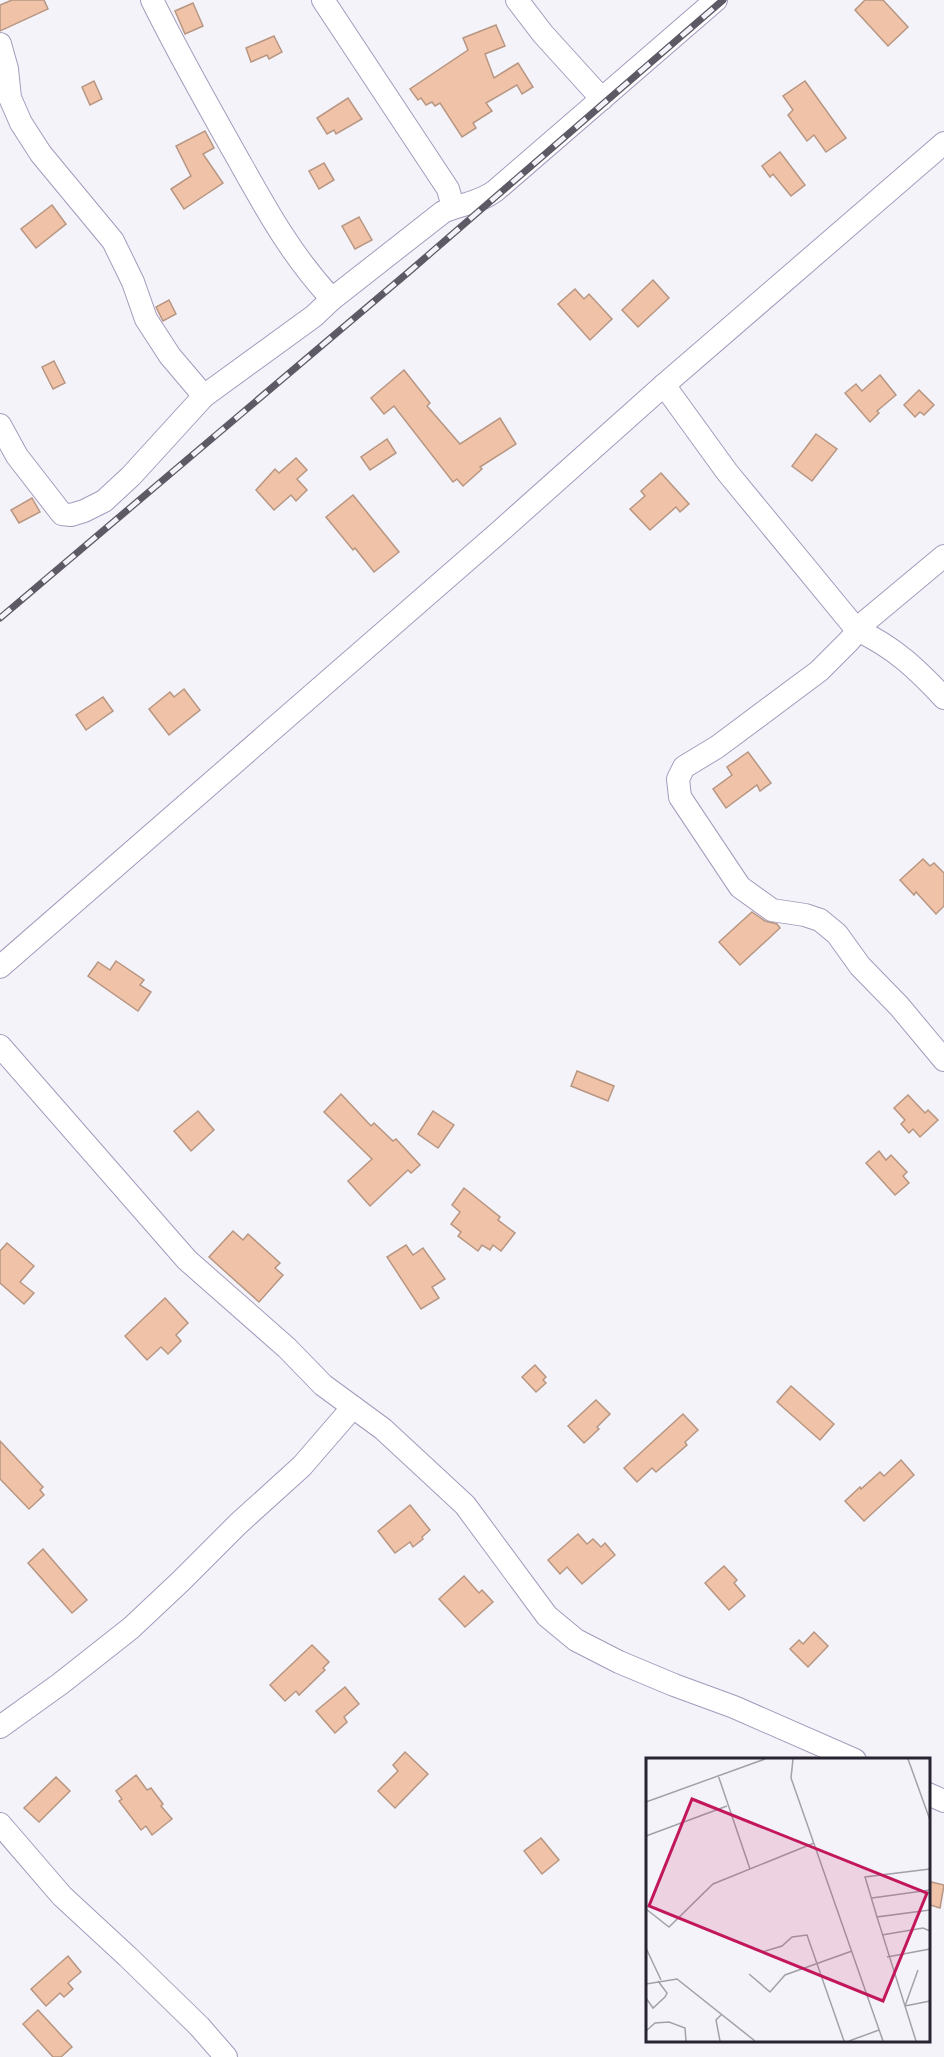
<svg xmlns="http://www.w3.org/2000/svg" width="944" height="2057" font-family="'PT Sans Narrow',sans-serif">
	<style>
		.building { fill: #f0c3a9; stroke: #b79682; stroke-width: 1.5 }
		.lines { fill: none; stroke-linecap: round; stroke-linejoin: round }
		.minor-casing { stroke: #a59abc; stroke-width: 24 }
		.minor { stroke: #fff; stroke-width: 22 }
		.rail-casing { stroke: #5d5965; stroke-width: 7 }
		.rail { stroke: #f5f3fa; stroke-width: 4.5; stroke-dasharray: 14; stroke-linecap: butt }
		.inset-road { fill: none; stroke: #a3a0a9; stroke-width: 1.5 }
		.view { fill: #c2185b; fill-opacity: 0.15; stroke: #c2185b; stroke-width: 3 }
		.inset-edge { fill: none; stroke: #272330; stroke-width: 3 }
	</style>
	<rect width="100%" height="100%" fill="#f5f3fa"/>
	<!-- building -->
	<g class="building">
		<polygon points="12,0 44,0 48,9 0,31 0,5"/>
		<polygon points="865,0 883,0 908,27 888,46 855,10"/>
		<polygon points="193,3 203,26 185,34 175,11"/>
		<polygon points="496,25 505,46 485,54 494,78 518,63 533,87 522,94 517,85 486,103 492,111 473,123 476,128 462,137 440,103 435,106 432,102 426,105 421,98 418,100 410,89 468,50 463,38"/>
		<polygon points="274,36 282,52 269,59 267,55 251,62 246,48"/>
		<polygon points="94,81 102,99 90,105 82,87"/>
		<polygon points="805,81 846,138 826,152 814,135 807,141 788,115 793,110 783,96"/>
		<polygon points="348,98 362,119 336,134 334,130 327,134 317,118"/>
		<polygon points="205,131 214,148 203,154 223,183 184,209 171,189 191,176 176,146"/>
		<polygon points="780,152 805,185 791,196 773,174 770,177 762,166"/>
		<polygon points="324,163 334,180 319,189 309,171"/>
		<polygon points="52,205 66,224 36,248 21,229"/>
		<polygon points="359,217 372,240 355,249 342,226"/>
		<polygon points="653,280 669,298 638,327 622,310"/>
		<polygon points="575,289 584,299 589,294 612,319 590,340 558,304"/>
		<polygon points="169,300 176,314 163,321 156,307"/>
		<polygon points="54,361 65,383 53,389 42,367"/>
		<polygon points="404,370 430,403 427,406 460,444 500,418 516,444 480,467 482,469 463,486 457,479 453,482 394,406 384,414 371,398"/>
		<polygon points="880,375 896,395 877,411 879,413 870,422 845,393 856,384 862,391"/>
		<polygon points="919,390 934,405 924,415 920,412 915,417 904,405"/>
		<polygon points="816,434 837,449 812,481 792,466"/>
		<polygon points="387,439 396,453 370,470 361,457"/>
		<polygon points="296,458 307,470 297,479 307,490 296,501 291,495 274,510 256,490 275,469 279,473"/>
		<polygon points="661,473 689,504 680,512 676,507 650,530 630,509 645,496 641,491"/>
		<polygon points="353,495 399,552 374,572 355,548 353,550 326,517"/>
		<polygon points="32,498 40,512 19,523 11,510"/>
		<polygon points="184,689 200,710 169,735 149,709 170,692 174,697"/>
		<polygon points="103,697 113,711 86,730 76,715"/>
		<polygon points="748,752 771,783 760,791 757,785 726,808 713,789 732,775 727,767"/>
		<polygon points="923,859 930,866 934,863 944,873 944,906 936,914 916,892 914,895 900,880"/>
		<polygon points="752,912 765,921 777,924 780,928 740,965 719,942"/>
		<polygon points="116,961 144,980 140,985 151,992 138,1011 88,976 98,962 110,970"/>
		<polygon points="577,1071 614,1086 608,1101 571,1086"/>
		<polygon points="341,1094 371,1126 374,1123 393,1141 396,1139 420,1165 411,1173 408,1170 370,1206 348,1181 372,1159 324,1112"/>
		<polygon points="908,1095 925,1113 928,1110 938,1120 920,1137 913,1129 909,1133 901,1124 905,1120 894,1108"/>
		<polygon points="198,1111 214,1130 191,1151 174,1131"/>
		<polygon points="433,1111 454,1125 438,1148 418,1134"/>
		<polygon points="879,1151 886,1160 891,1155 907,1172 903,1176 909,1183 895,1195 866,1163"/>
		<polygon points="464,1188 500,1217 498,1220 515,1233 501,1251 493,1245 490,1250 482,1245 478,1251 458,1236 461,1232 451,1224 460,1212 452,1205"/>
		<polygon points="233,1231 243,1240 248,1234 280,1263 275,1268 283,1275 259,1302 209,1257"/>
		<polygon points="7,1243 34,1266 20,1282 34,1293 24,1304 0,1283 0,1251"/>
		<polygon points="406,1245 413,1255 423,1248 445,1279 432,1287 439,1298 421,1309 387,1257"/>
		<polygon points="165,1298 188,1323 176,1335 181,1341 168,1354 161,1347 147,1360 125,1336"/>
		<polygon points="535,1365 546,1377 543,1380 546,1383 536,1392 522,1377"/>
		<polygon points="791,1386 834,1424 820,1440 777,1402"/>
		<polygon points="596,1400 610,1414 597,1427 599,1429 584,1443 568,1426"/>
		<polygon points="683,1414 698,1430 685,1442 687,1445 656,1472 652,1468 637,1482 624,1468"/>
		<polygon points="0,1441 43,1487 40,1490 44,1495 29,1509 0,1479"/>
		<polygon points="901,1460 914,1475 864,1521 845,1501 860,1487 861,1489 880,1472 884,1476"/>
		<polygon points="410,1505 430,1530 422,1537 423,1539 413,1547 410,1542 395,1553 378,1531"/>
		<polygon points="578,1534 587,1544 593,1539 601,1547 605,1543 615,1555 582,1584 567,1567 560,1574 548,1560"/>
		<polygon points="43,1549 87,1600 72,1613 28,1563"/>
		<polygon points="724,1566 737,1580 734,1583 745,1596 729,1610 705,1583"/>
		<polygon points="464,1576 479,1593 482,1590 493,1602 465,1627 439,1599"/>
		<polygon points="814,1632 828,1646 808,1667 790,1649 799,1640 803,1644"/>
		<polygon points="312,1645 329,1662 323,1668 325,1670 299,1695 296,1691 285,1701 270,1685"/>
		<polygon points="345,1687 359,1704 344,1717 347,1722 335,1733 316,1711"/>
		<polygon points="405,1752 428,1774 395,1808 378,1791 398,1771 393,1765"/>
		<polygon points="136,1775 147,1790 151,1788 163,1804 161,1806 172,1819 152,1835 146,1826 141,1830 119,1801 122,1799 116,1791"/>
		<polygon points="56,1777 70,1791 39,1822 24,1808"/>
		<polygon points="541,1838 559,1860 542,1874 524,1851"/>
		<polygon points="927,1881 944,1885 940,1908 927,1904"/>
		<polygon points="68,1956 81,1972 68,1983 73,1989 64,1997 60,1993 46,2006 31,1989"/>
		<polygon points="38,2010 72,2047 61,2057 53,2057 23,2024"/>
	</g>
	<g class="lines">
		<!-- minor casing -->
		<g class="minor-casing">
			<g id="minor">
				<path d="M152,0C177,51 205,100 233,150C264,205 289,253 332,299L443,212C461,204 479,203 495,191L716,0"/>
				<polyline points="323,0 448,189 453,207"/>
				<polyline points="517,0 543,34 602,99"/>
				<polyline points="0,44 7,69 10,98 21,123 41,154 113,241 133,282 146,319 170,356 204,396"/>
				<path d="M664,385L727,472L857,630C894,647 917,669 944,698"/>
				<polyline points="0,425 17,456 62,514 71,515 84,511 104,501 131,476 204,396 314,316 332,299"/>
				<polyline points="0,967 497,534 664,385 944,143"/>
				<polyline points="0,1046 187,1260 287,1348 323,1385 383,1429 465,1505 547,1616 576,1640 619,1662 674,1685 734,1707 855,1760"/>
				<polyline points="944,1060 899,1006 860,966 837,934 820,920 805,915 772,910 740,887 680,797 678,779 684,767 717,747 819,671 849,641 866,621 944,556"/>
				<polyline points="0,1727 60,1684 131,1628 181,1581 238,1524 302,1466 353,1407"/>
				<polyline points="928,1794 944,1801"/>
				<polyline points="0,1824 62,1896 128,1957 199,2026 226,2057"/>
			</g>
		</g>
		<!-- minor -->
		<use href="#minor" class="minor"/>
		<!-- rail casing -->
		<g class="rail-casing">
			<polyline id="rail" points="0,618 411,270 723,0"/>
		</g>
		<!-- rail -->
		<use href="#rail" class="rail"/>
	</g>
	<!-- overview -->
	<g transform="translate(646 1758)">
		<rect width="284" height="284" fill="#f5f3fa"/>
		<path class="inset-road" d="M147,1L145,20L237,283M262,1L284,62M72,17L104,111M0,44L119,1M0,78L81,48M226,140L284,132M0,151L23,169L67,126L168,85M231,159L219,119L284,111M236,177L277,170L284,173M0,190L15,222M116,194L136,188L146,179L161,177L198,283M241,199L284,191M103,216L124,234L139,217L206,193M0,226L31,221L109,283M0,240L7,250L19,239L21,235L12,223M259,248L272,212M259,248L284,243M0,273L9,265L23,264L39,270L40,283M74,283L70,262L75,257M203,283L233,272M270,283L231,159L284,152"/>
		<path class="view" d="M46,41L281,135L237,243L3,148Z"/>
		<rect width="284" height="284" class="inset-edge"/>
	</g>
</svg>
